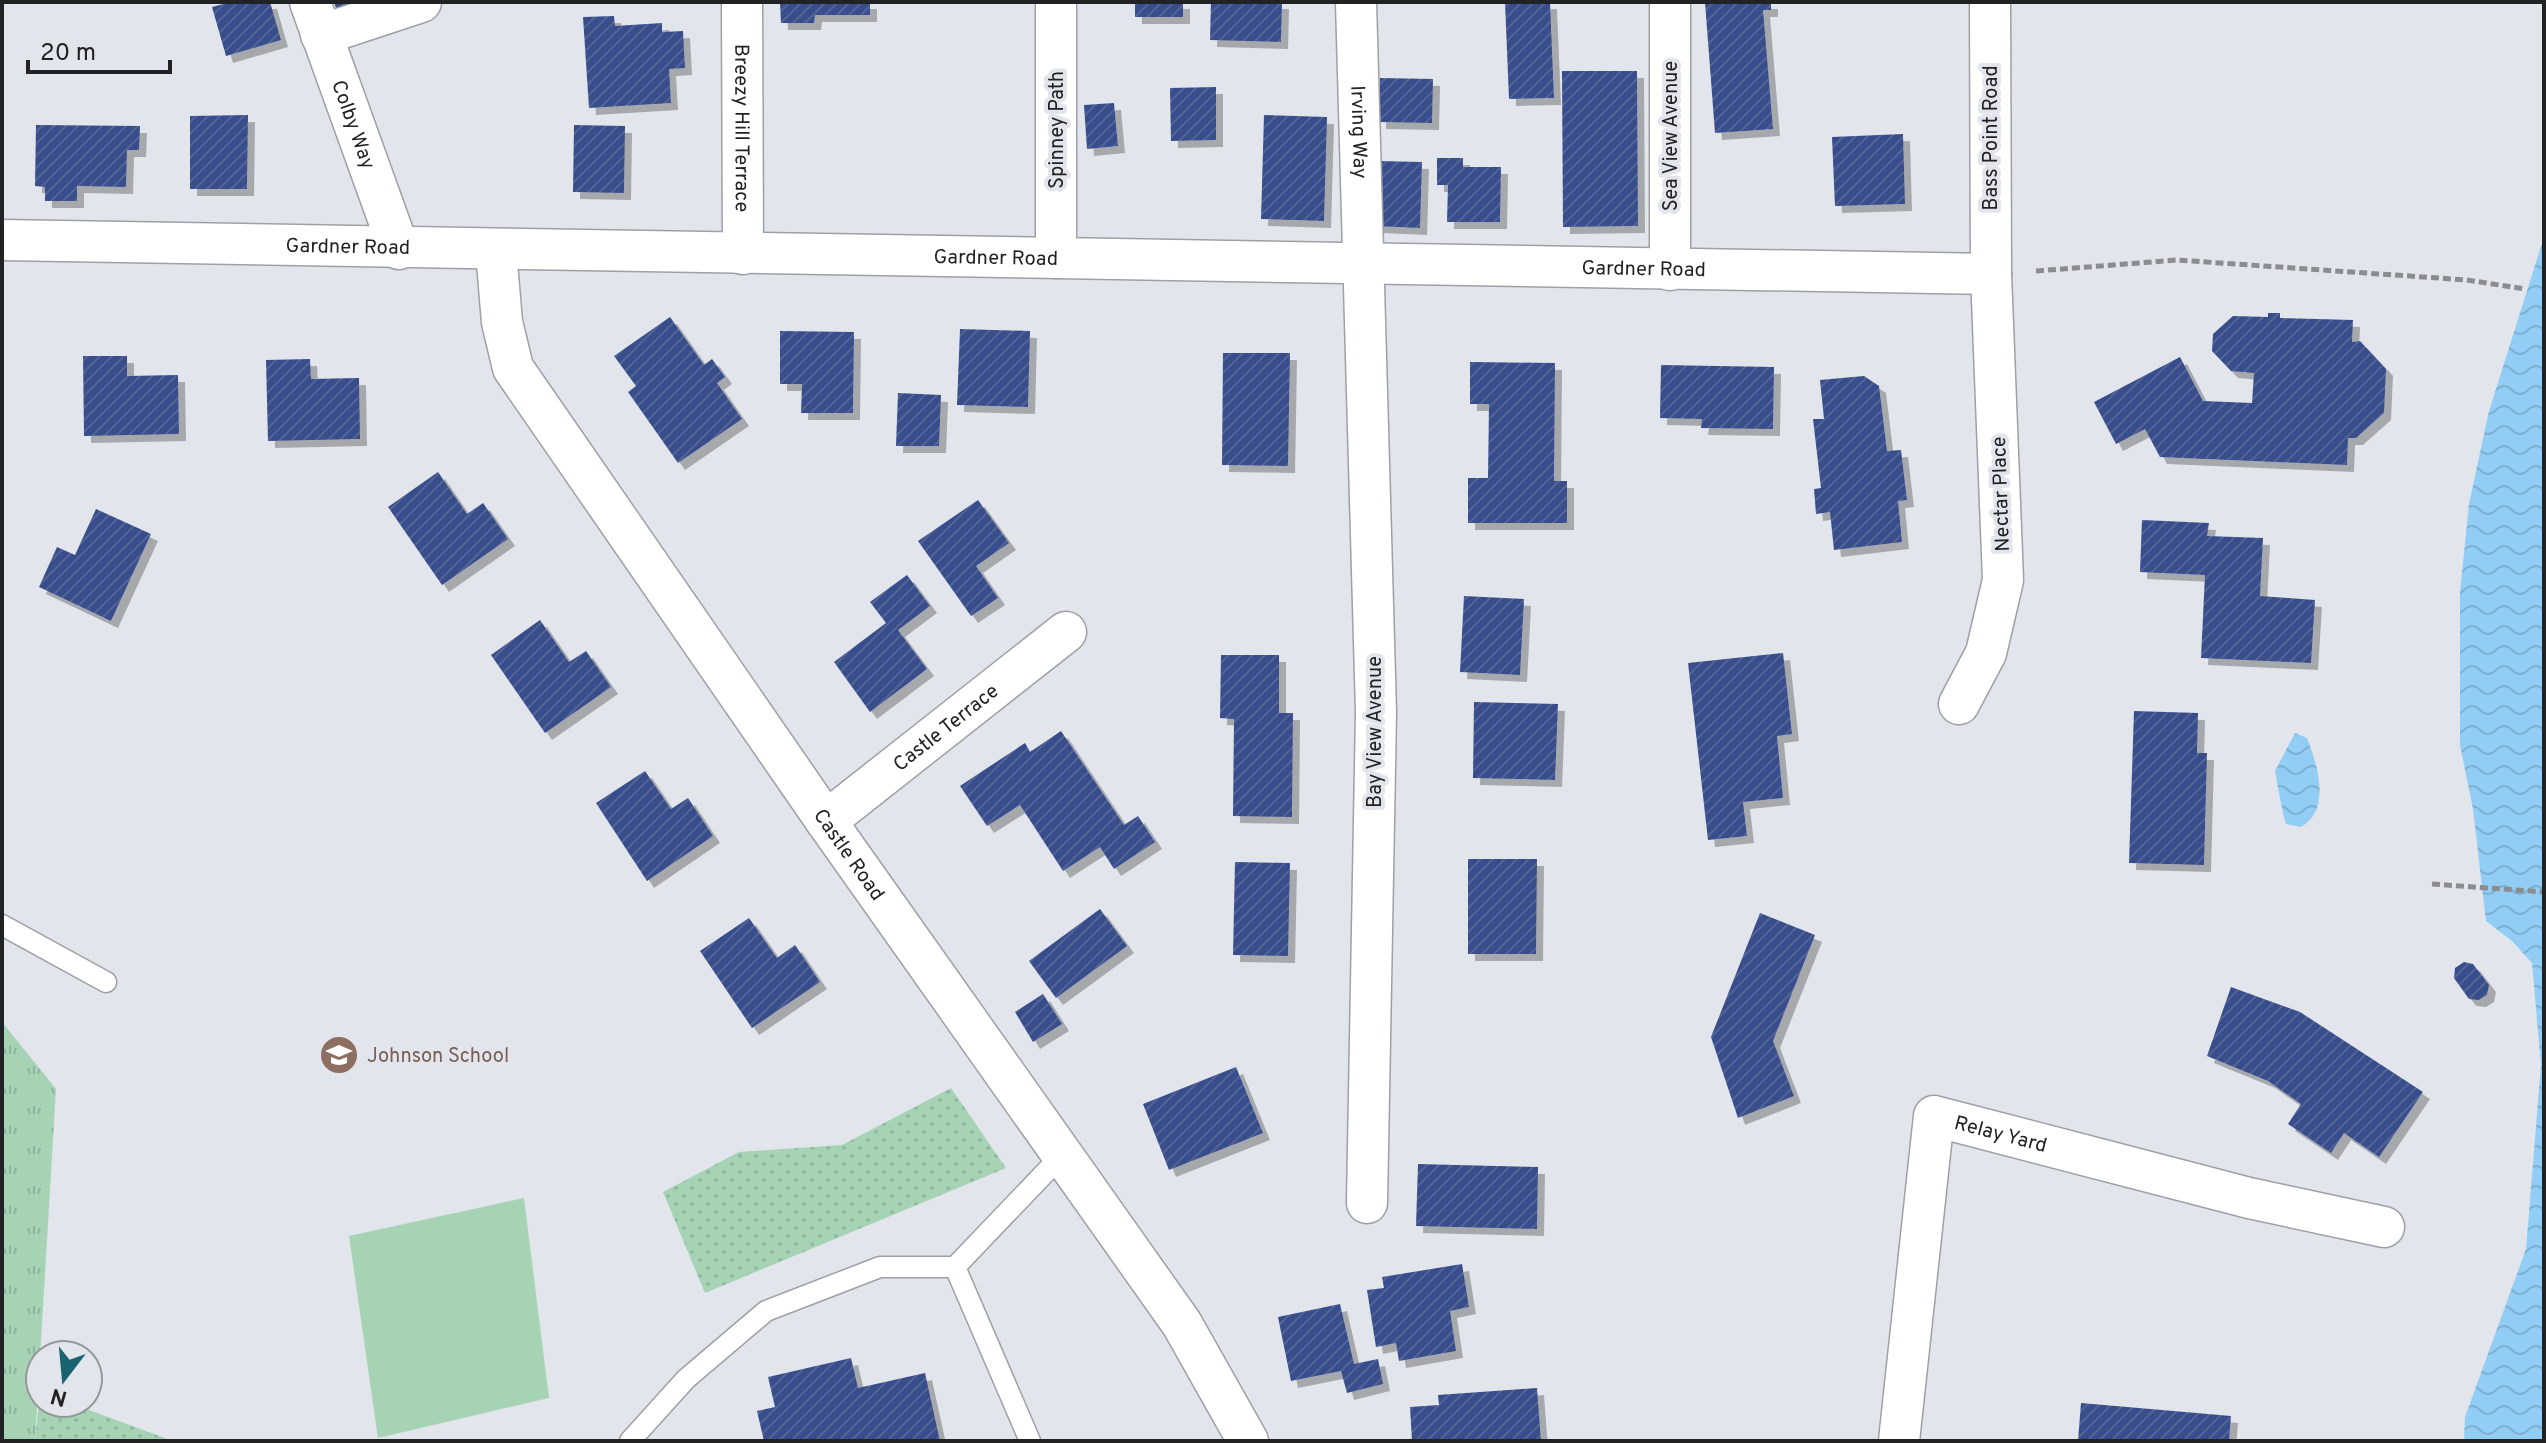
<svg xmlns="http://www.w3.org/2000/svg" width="2546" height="1443" font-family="Overpass,sans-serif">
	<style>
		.grass { fill: url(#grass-tufts) }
		.park { fill: url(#park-dots) }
		.garden { fill: #a5d3b4 }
		.water { fill: url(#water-waves) }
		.building { fill: url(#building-hatch); filter: url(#shadow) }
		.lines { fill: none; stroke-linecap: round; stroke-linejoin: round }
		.service-casing { stroke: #9da0a5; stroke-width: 23 }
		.minor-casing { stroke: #9da0a5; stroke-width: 43 }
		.path { stroke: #8a8c90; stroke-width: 5; stroke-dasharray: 8 4; stroke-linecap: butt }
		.service { stroke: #fff; stroke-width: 20 }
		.minor { stroke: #fff; stroke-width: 40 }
		.labels { text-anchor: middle; stroke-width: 8; stroke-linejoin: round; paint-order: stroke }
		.street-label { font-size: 20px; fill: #212224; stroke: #e2e5eb }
		.education-label { font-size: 20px; fill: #785e54; stroke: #e2e5eb; text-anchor: start }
	</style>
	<defs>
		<pattern id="grass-tufts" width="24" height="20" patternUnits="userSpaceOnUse" patternTransform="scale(2)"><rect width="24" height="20" fill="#a5d3b4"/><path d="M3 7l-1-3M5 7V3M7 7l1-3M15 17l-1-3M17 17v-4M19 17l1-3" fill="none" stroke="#8eb59b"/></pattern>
		<pattern id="park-dots" width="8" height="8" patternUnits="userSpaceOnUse" patternTransform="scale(2)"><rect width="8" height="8" fill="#a5d3b4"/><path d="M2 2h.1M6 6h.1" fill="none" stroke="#8eb59b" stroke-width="1.8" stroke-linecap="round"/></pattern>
		<pattern id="water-waves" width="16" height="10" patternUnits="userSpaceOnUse" patternTransform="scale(2)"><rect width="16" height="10" fill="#91cdf4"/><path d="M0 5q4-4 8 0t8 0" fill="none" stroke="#7db0d1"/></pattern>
		<pattern id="building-hatch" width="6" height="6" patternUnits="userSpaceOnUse" patternTransform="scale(2)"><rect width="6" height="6" fill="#394e8b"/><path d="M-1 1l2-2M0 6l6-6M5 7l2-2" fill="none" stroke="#536495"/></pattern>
		<filter id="shadow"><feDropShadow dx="7" dy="7" stdDeviation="0" flood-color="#0004"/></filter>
	</defs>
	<rect width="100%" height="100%" fill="#e2e5eb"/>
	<!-- grass -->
	<polygon class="grass" points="2,1022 56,1089 35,1441 2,1441"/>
	<!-- park -->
	<g class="park">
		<polygon points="951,1088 1006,1168 705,1293 663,1192 739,1152 842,1145"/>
		<polygon points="40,1392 40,1403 70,1403 173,1441 35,1441"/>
	</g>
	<!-- garden -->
	<polygon class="garden" points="524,1198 549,1398 378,1438 349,1236"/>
	<!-- water -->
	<g class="water">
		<polygon points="2544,237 2544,1441 2464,1441 2465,1417 2526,1249 2541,1065 2532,963 2512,941 2486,921 2473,809 2460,745 2460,593 2469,504 2489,411"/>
		<path d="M2295,733L2307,738C2317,764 2332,809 2301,827L2286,824C2284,820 2276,778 2275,771Z"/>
	</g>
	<!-- building -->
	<g class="building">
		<polygon points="231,2 270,2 281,40 226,56 212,7"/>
		<polygon points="334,2 382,2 339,17"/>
		<polygon points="780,2 870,2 870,15 815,15 814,23 781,23"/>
		<rect x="1135" y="2" width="48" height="15"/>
		<polygon points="1211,2 1282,2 1281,42 1210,40"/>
		<polygon points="1505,2 1550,2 1554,98 1509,99"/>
		<polygon points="1705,2 1771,2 1771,10 1763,10 1773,129 1715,133"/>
		<polygon points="614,16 615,26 662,23 662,32 683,31 685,68 669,69 671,103 589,108 583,17"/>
		<polygon points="1562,71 1637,71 1638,226 1563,227"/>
		<polygon points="1380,78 1433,79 1432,123 1379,122"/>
		<polygon points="1216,87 1216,140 1171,141 1170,88"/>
		<polygon points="1114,103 1118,146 1087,149 1084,105"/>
		<polygon points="248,115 247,189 190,189 190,116"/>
		<polygon points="1264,115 1327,117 1324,221 1261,219"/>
		<polygon points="36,125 140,126 139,150 127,150 126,187 77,186 77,201 45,201 45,187 35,186"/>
		<polygon points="574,125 625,126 624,193 573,192"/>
		<polygon points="1903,134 1905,204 1835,206 1832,137"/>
		<polygon points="1437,158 1463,158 1463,167 1501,167 1500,222 1447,222 1448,185 1437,185"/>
		<polygon points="1378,161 1422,162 1420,228 1375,226"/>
		<polygon points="2268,313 2280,313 2280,318 2353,320 2352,342 2360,341 2386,369 2384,413 2356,438 2348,438 2347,465 2160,457 2145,429 2116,444 2094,402 2180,357 2203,401 2252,403 2254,373 2231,371 2212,351 2213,334 2233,316 2268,317"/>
		<polygon points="670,317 704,365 712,359 725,377 717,383 742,419 678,463 628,392 636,386 614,356"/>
		<polygon points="960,329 1030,331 1028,407 957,405"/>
		<polygon points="780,331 854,332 853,413 801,413 802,384 780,384"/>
		<polygon points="1223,353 1290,353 1288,466 1222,465"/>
		<polygon points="83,356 127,356 127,376 178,375 179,434 84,436"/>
		<polygon points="310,359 311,379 359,378 360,439 268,441 266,360"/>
		<polygon points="1470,362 1555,363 1554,481 1567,481 1567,523 1468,523 1468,478 1488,478 1489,404 1470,404"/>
		<polygon points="1661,365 1774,367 1773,429 1701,428 1702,419 1660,418"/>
		<polygon points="1864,376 1879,386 1887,451 1901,450 1907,500 1898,501 1902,542 1834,550 1830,512 1816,514 1814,489 1821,488 1813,419 1824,419 1820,380"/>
		<polygon points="898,393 941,395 939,446 896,446"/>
		<polygon points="438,472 467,514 483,503 508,539 442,585 388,507"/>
		<polygon points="978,500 1009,543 976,566 998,598 971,616 918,541"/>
		<polygon points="96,509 151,534 111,621 39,587 57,547 75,555"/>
		<polygon points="2142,520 2209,523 2207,536 2263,538 2260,596 2315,600 2311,663 2201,658 2205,575 2140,572"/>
		<polygon points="907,575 930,606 898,630 927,669 870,712 834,662 886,623 870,602"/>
		<polygon points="1464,596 1524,599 1520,675 1460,672"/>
		<polygon points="540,620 569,662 586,651 611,687 545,733 491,655"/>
		<polygon points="1783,653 1792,734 1777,736 1783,798 1743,802 1747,836 1708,840 1688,663"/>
		<polygon points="1221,655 1279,655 1279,713 1293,713 1292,817 1233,816 1234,719 1220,718"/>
		<polygon points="1474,702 1558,704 1555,780 1473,778"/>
		<polygon points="2134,711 2198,713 2197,753 2207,753 2204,865 2129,863"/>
		<polygon points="1061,731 1124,825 1138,816 1155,842 1114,869 1100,847 1063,871 1020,805 987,826 960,786 1025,743 1030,752"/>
		<polygon points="645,771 671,809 688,798 713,836 647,881 596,803"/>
		<polygon points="1468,859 1537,859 1536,954 1468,954"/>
		<polygon points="1235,862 1290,863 1288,956 1233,955"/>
		<polygon points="1100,909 1127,946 1056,998 1029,961"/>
		<polygon points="1760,913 1815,935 1773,1041 1794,1096 1738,1118 1711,1037"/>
		<polygon points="749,918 777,958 795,945 820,982 752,1028 700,951"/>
		<polygon points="2464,962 2473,964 2489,985 2487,995 2479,1000 2469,999 2454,978 2455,968"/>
		<polygon points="2231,987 2300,1012 2423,1092 2379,1157 2344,1133 2331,1153 2288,1124 2301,1104 2268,1081 2207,1056"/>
		<polygon points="1043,994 1062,1024 1033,1042 1015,1012"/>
		<polygon points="1236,1067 1263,1133 1169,1170 1143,1104"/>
		<polygon points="1418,1164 1538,1167 1537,1229 1416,1226"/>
		<polygon points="1462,1264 1469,1307 1450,1311 1456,1351 1399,1361 1396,1343 1376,1347 1367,1290 1384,1288 1382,1277"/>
		<polygon points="1340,1304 1354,1364 1378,1359 1383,1384 1347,1393 1341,1371 1291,1381 1278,1317"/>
		<polygon points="851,1358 858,1388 925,1373 940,1441 764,1441 757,1411 775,1407 768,1377"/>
		<polygon points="1537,1388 1541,1441 1412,1441 1410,1407 1439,1405 1438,1395"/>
		<polygon points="2081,1403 2231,1416 2229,1441 2078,1441"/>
	</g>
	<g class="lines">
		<!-- service casing -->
		<g class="service-casing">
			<g id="service">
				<polyline points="2,925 106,982"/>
				<polyline points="630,1441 686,1379 766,1311 880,1267 955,1267"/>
				<polyline points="1030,1441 955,1267 1062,1155"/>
			</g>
		</g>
		<!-- minor casing -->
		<g class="minor-casing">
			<g id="minor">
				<path id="s1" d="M310,2L399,249"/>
				<path id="s2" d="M742,2L743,254"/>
				<path id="s3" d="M1356,2L1376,712L1367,1203"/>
				<polyline points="321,35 421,2"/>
				<path id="s4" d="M2,240L1991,274"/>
				<path id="s5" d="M496,251L502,322L513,368L826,821L1182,1324L1248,1441"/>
				<polyline points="1056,258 1056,2"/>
				<polyline points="1670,270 1670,2"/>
				<polyline points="1959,704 1986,653 2003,580 1991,274 1990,2"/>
				<path id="s6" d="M826,821L1066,632"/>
				<path id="s7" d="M1899,1441L1934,1116L2249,1198L2384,1227"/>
			</g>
		</g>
		<!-- path -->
		<g class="path">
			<polyline points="2036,271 2177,260 2467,280 2525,289"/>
			<polyline points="2432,884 2544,892"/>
		</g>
		<!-- service -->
		<use href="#service" class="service"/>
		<!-- minor -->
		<use href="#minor" class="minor"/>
	</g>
	<!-- icons -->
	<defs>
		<g id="school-disc" transform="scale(2)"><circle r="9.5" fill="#8d6e63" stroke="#e2e5eb"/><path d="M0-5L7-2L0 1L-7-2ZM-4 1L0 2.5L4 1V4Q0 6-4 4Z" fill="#fff"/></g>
	</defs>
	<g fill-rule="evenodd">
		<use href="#school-disc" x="339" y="1055"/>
	</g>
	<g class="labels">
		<!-- street labels -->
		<g class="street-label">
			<text dy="7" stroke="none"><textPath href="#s1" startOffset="130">Colby Way</textPath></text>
			<text dy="7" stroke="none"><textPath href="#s2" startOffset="126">Breezy Hill Terrace</textPath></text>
			<text transform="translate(1056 130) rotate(-90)" y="7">Spinney Path</text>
			<text dy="7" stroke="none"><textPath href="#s3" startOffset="130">Irving Way</textPath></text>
			<text transform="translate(1670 136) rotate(-90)" y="7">Sea View Avenue</text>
			<text transform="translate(1990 138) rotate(-90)" y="7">Bass Point Road</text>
			<text dy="7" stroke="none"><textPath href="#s4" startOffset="346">Gardner Road</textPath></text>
			<text dy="7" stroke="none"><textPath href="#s4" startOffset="994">Gardner Road</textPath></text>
			<text dy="7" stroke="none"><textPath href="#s4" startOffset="1642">Gardner Road</textPath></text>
			<text transform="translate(2000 494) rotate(-92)" y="7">Nectar Place</text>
			<text dy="7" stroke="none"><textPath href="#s6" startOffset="152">Castle Terrace</textPath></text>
			<text transform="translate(1374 732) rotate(-90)" y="7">Bay View Avenue</text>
			<text dy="7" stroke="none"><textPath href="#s5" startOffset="710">Castle Road</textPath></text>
			<text dy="7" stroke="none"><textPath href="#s7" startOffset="396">Relay Yard</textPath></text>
		</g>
		<!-- education labels -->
		<g class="education-label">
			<text x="367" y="1062">Johnson School</text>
		</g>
	</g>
	<!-- border -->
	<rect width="2546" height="1443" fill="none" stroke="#212224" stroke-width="8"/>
	<!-- north arrow -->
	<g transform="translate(64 1379) rotate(196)"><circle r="38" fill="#e2e5eb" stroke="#95979b" stroke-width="2"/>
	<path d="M0-6L14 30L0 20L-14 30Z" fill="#1a6371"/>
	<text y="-12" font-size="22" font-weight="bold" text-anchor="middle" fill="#212224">N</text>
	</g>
	<!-- scale -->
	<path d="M28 60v12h142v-12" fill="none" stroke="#212224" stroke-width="4"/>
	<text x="40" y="60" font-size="24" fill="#212224" stroke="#e2e5eb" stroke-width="6" paint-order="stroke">20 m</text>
</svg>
